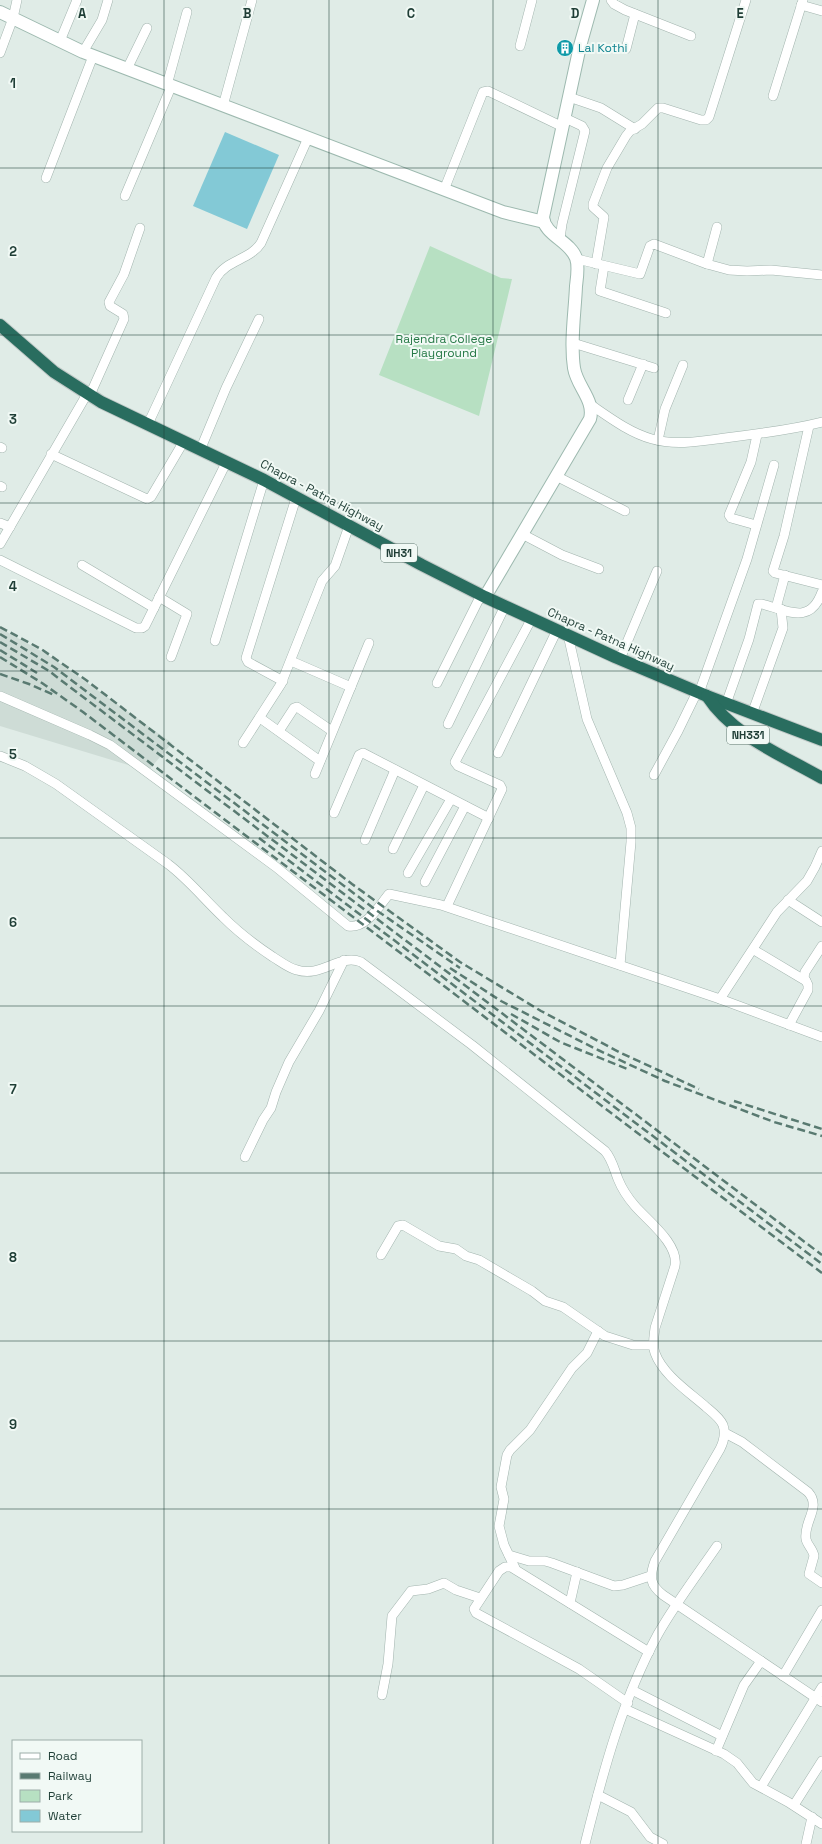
<svg xmlns="http://www.w3.org/2000/svg" width="822" height="1844" font-family="'Space Grotesk',sans-serif">
	<style>
		.built { fill: #cedcd6 }
		.green { fill: #b7e0c2 }
		.water { fill: #83c9d6 }
		.lines { fill: none; stroke-linecap: round; stroke-linejoin: round }
		.street-casing { stroke: #a2b4ae; stroke-width: 10 }
		.secondary-casing { stroke: #9db9af; stroke-width: 14 }
		.highway-casing { stroke: #c0c9c7; stroke-width: 14 }
		.street { stroke: #fff; stroke-width: 9 }
		.secondary { stroke: #fff; stroke-width: 12 }
		.highway { stroke: #296d5f; stroke-width: 12 }
		.rail { stroke: #597a71; stroke-width: 2.5; stroke-dasharray: 8 4; stroke-linecap: butt }
		.grid { fill: none; stroke: #1f3e36; stroke-width: 1; stroke-opacity: 0.55 }
		.labels { text-anchor: middle; stroke-width: 4; stroke-linejoin: round; paint-order: stroke }
		.shield { fill: #f1f9f5; stroke: #5e766f; stroke-width: 1 }
		.shield-label { font-size: 11px; font-weight: bold; fill: #1f3e36 }
		.culture-label { font-size: 12px; fill: #0d838f; stroke: #f1f9f5; text-anchor: start }
		.park-label { font-size: 12px; fill: #267946; stroke: #f1f9f5 }
		.street-label { font-size: 12px; fill: #1f3e36; stroke: #f1f9f5 }
		.grid-label { font-size: 13px; text-anchor: middle; font-weight: bold; fill: #1f3e36; stroke: #f1f9f5; stroke-width: 4; stroke-linejoin: round; paint-order: stroke }
	</style>
	<rect width="100%" height="100%" fill="#e0ece7"/>
	<!-- built -->
	<polygon class="built" points="0,628 48,655 172,743 148,771 0,726"/>
	<!-- green -->
	<polygon class="green" points="430,246 501,278 512,279 479,416 379,375"/>
	<!-- water -->
	<polygon class="water" points="225,132 279,155 247,229 193,206"/>
	<g class="lines">
		<!-- street casing -->
		<g class="street-casing">
			<g id="street">
				<polyline points="611,0 614,4 625,10 691,36"/>
				<polyline points="801,5 822,11"/>
				<polyline points="60,41 77,0"/>
				<polyline points="520,46 532,0"/>
				<polyline points="626,49 635,14"/>
				<polyline points="83,52 102,20 108,0"/>
				<polyline points="0,53 13,18 17,0"/>
				<polyline points="127,69 147,28"/>
				<polyline points="167,85 187,12"/>
				<polyline points="773,96 803,0"/>
				<polyline points="569,97 601,108 635,129"/>
				<polyline points="223,106 252,0"/>
				<polyline points="46,178 93,56"/>
				<polyline points="444,190 483,92 488,91 563,127"/>
				<polyline points="125,196 171,87"/>
				<polyline points="560,239 562,224 585,131 582,126 565,118"/>
				<polyline points="577,259 640,274 650,246 654,244 707,264 729,270 747,271 771,270 822,275"/>
				<polyline points="596,264 604,217 593,207 593,204 607,168 626,136 630,131 642,124 658,108 663,108 701,120 706,120 709,117 746,0"/>
				<polyline points="707,264 717,227"/>
				<polyline points="604,266 600,291 666,313"/>
				<polyline points="573,343 654,368"/>
				<polyline points="90,395 124,319 123,314 110,306 109,302 124,274 140,228"/>
				<polyline points="628,400 643,364"/>
				<path d="M591,405C610,418 630,433 652,439C676,446 702,441 725,438C758,434 790,430 822,422"/>
				<path d="M148,424L216,278C226,260 250,260 261,243L308,138"/>
				<polyline points="809,426 784,536 773,571 775,573 822,585"/>
				<polyline points="658,440 665,409 683,365"/>
				<polyline points="0,447 2,448"/>
				<polyline points="201,448 226,388 259,319"/>
				<polyline points="51,454 147,499 151,497 184,441"/>
				<polyline points="556,476 625,511"/>
				<polyline points="0,486 2,487"/>
				<polyline points="0,523 10,527"/>
				<polyline points="756,525 731,518 729,515 751,462 757,435"/>
				<polyline points="522,534 562,555 599,569"/>
				<polyline points="0,544 87,394"/>
				<polyline points="0,560 136,628 142,628 145,626 227,461"/>
				<polyline points="82,565 154,608"/>
				<polyline points="159,597 187,614 171,657"/>
				<polyline points="776,608 785,575"/>
				<polyline points="568,635 587,719 627,813 631,828 631,842 620,965"/>
				<polyline points="215,641 264,480"/>
				<polyline points="620,659 657,571"/>
				<polyline points="291,661 351,687"/>
				<polyline points="283,681 248,662 246,658 296,498"/>
				<polyline points="437,683 481,595"/>
				<polyline points="699,693 747,559 774,465"/>
				<path d="M0,696L90,735L110,745L276,867L348,926C366,929 379,906 389,894L441,905L720,999L822,1037"/>
				<path d="M726,704L749,639L758,604H762C789,611 810,625 822,592"/>
				<polyline points="752,714 783,628 781,609"/>
				<polyline points="260,718 320,761"/>
				<polyline points="448,724 505,606"/>
				<polyline points="279,731 294,708 297,707 332,731"/>
				<polyline points="243,743 281,684 322,581 335,566 349,526"/>
				<polyline points="498,753 557,630"/>
				<path d="M0,756L25,766L56,784L168,864C188,879 204,899 223,917C238,932 255,945 273,957C280,961 288,968 297,970C321,978 340,953 361,962L472,1045L605,1151C612,1159 614,1169 618,1179C622,1189 628,1198 635,1206C648,1221 679,1244 675,1266L655,1328C654,1337 652,1345 655,1353C663,1375 689,1392 706,1407C712,1412 720,1418 723,1425C726,1434 724,1441 720,1449L655,1561C649,1577 650,1585 663,1595L822,1702"/>
				<polyline points="315,774 369,643"/>
				<polyline points="654,775 678,731 697,692"/>
				<polyline points="334,813 359,755 363,753 489,818"/>
				<polyline points="365,840 395,770"/>
				<polyline points="393,849 424,785"/>
				<polyline points="408,873 451,799"/>
				<polyline points="425,882 465,806"/>
				<polyline points="788,900 822,922"/>
				<polyline points="447,906 502,789 500,785 458,766 455,762 532,618"/>
				<polyline points="754,950 806,981"/>
				<polyline points="720,999 777,912 807,881 815,867 822,851"/>
				<polyline points="789,1025 808,990 808,985 804,977 805,972 822,946"/>
				<polyline points="245,1157 263,1120 271,1108 276,1092 289,1062 319,1011 344,960"/>
				<polyline points="381,1255 398,1226 403,1225 439,1246 456,1249 466,1256 479,1260 532,1291 545,1301 563,1307 605,1336 633,1345 653,1345"/>
				<path d="M725,1433L742,1442L808,1492C822,1507 803,1522 806,1539C807,1545 813,1549 814,1556L809,1574L822,1583"/>
				<polyline points="509,1555 529,1561 545,1561 552,1563 614,1586 623,1585 650,1576"/>
				<polyline points="515,1568 504,1545 499,1526 504,1499 501,1487 507,1455 510,1450 530,1430 572,1368 587,1353 598,1331"/>
				<polyline points="570,1603 577,1572"/>
				<polyline points="783,1676 822,1610"/>
				<polyline points="632,1690 722,1736"/>
				<polyline points="382,1695 388,1664 392,1616 411,1591 428,1589 444,1583 456,1590 480,1598"/>
				<polyline points="628,1703 579,1669 476,1613 474,1609 499,1571 505,1567 511,1567 649,1652"/>
				<polyline points="625,1709 724,1754 737,1763 753,1783 788,1802 822,1824"/>
				<polyline points="716,1751 744,1685 761,1661"/>
				<polyline points="761,1787 822,1687"/>
				<polyline points="598,1795 631,1812 650,1837 663,1844"/>
				<polyline points="794,1805 822,1761"/>
				<path d="M585,1844C603,1772 622,1700 658,1634C675,1604 697,1575 717,1546"/>
				<polyline points="806,1844 812,1817"/>
			</g>
		</g>
		<!-- secondary casing -->
		<g class="secondary-casing">
			<g id="secondary">
				<polyline points="0,12 83,52 503,212 544,222"/>
				<path d="M485,597L590,419C595,400 577,387 574,368C570,341 575,312 576,286C577,278 579,266 576,258C570,241 544,235 543,217L580,46L593,0"/>
			</g>
		</g>
		<!-- highway casing -->
		<g class="highway-casing">
			<g id="highway">
				<polyline points="0,325 54,372 101,402 264,480 422,565 485,597 615,657 707,696 822,740"/>
				<path d="M707,696C733,736 782,755 822,778"/>
			</g>
		</g>
		<!-- street -->
		<use href="#street" class="street"/>
		<!-- secondary -->
		<use href="#secondary" class="secondary"/>
		<!-- highway -->
		<use href="#highway" class="highway"/>
		<!-- rail -->
		<g class="rail">
			<polyline points="0,627 41,649 86,680 352,884 460,962 541,1011 621,1053 699,1089"/>
			<polyline points="0,634 54,667 376,910 460,968"/>
			<polyline points="0,642 49,671 66,684 822,1255"/>
			<polyline points="0,650 37,673"/>
			<polyline points="0,657 42,683 83,712 822,1273"/>
			<polyline points="0,674 29,684 54,695"/>
			<polyline points="259,838 822,1264"/>
			<polyline points="450,968 501,1001 598,1050 665,1081 774,1122 822,1136"/>
			<polyline points="511,1014 560,1042 630,1070"/>
			<polyline points="734,1101 822,1129"/>
		</g>
	</g>
	<!-- grid -->
	<path class="grid" d="M164,0V1844M329,0V1844M493,0V1844M658,0V1844M0,168H822M0,335H822M0,503H822M0,671H822M0,838H822M0,1006H822M0,1173H822M0,1341H822M0,1509H822M0,1676H822"/>
	<!-- icons -->
	<defs>
		<g id="building-disc" transform="scale(0.9)"><circle r="9.5" fill="#0f9aa8" stroke="#f1f9f5"/><path d="M-4-6H4V6H1V3H-1V6H-4ZM-2.5-4.3h1.7v1.8h-1.7ZM.8-4.3h1.7v1.8H.8ZM-2.5-1h1.7V.8h-1.7ZM.8-1h1.7V.8H.8Z" fill="#fff"/></g>
	</defs>
	<g fill-rule="evenodd">
		<use href="#building-disc" x="565" y="48"/>
	</g>
	<g class="labels">
		<!-- shield labels -->
		<g class="shield">
			<rect x="381" y="544" width="36" height="18" rx="3"/>
			<rect x="727" y="726" width="42" height="18" rx="3"/>
		</g>
		<g class="shield-label">
			<text x="399" y="557">NH31</text>
			<text x="748" y="739">NH331</text>
		</g>
		<!-- culture labels -->
		<g class="culture-label">
			<text x="578" y="52">Lal Kothi</text>
		</g>
		<!-- park labels -->
		<g class="park-label">
			<text x="444" y="343">Rajendra College<tspan x="444" dy="14">Playground</tspan></text>
		</g>
		<!-- street labels -->
		<g class="street-label">
			<text transform="translate(322 495) rotate(28)" y="4">Chapra - Patna Highway</text>
			<text transform="translate(611 639) rotate(24)" y="4">Chapra - Patna Highway</text>
		</g>
	</g>
	<g class="grid-label">
		<text x="82" y="18">A</text>
		<text x="247" y="18">B</text>
		<text x="411" y="18">C</text>
		<text x="575" y="18">D</text>
		<text x="740" y="18">E</text>
		<text x="13" y="88">1</text>
		<text x="13" y="256">2</text>
		<text x="13" y="424">3</text>
		<text x="13" y="591">4</text>
		<text x="13" y="759">5</text>
		<text x="13" y="927">6</text>
		<text x="13" y="1094">7</text>
		<text x="13" y="1262">8</text>
		<text x="13" y="1429">9</text>
	</g>
	<!-- legend -->
	<rect x="12" y="1740" width="130" height="92" fill="#f1f9f5" stroke="#9daea9"/>
	<rect x="20" y="1753" width="20" height="6" fill="#ffffff" stroke="#9daea9"/>
	<text x="48" y="1760" font-size="12" fill="#1f3e36">Road</text>
	<rect x="20" y="1773" width="20" height="6" fill="#597a71" stroke="#9daea9"/>
	<text x="48" y="1780" font-size="12" fill="#1f3e36">Railway</text>
	<rect x="20" y="1790" width="20" height="12" fill="#b7e0c2" stroke="#9daea9"/>
	<text x="48" y="1800" font-size="12" fill="#1f3e36">Park</text>
	<rect x="20" y="1810" width="20" height="12" fill="#83c9d6" stroke="#9daea9"/>
	<text x="48" y="1820" font-size="12" fill="#1f3e36">Water</text>
</svg>
